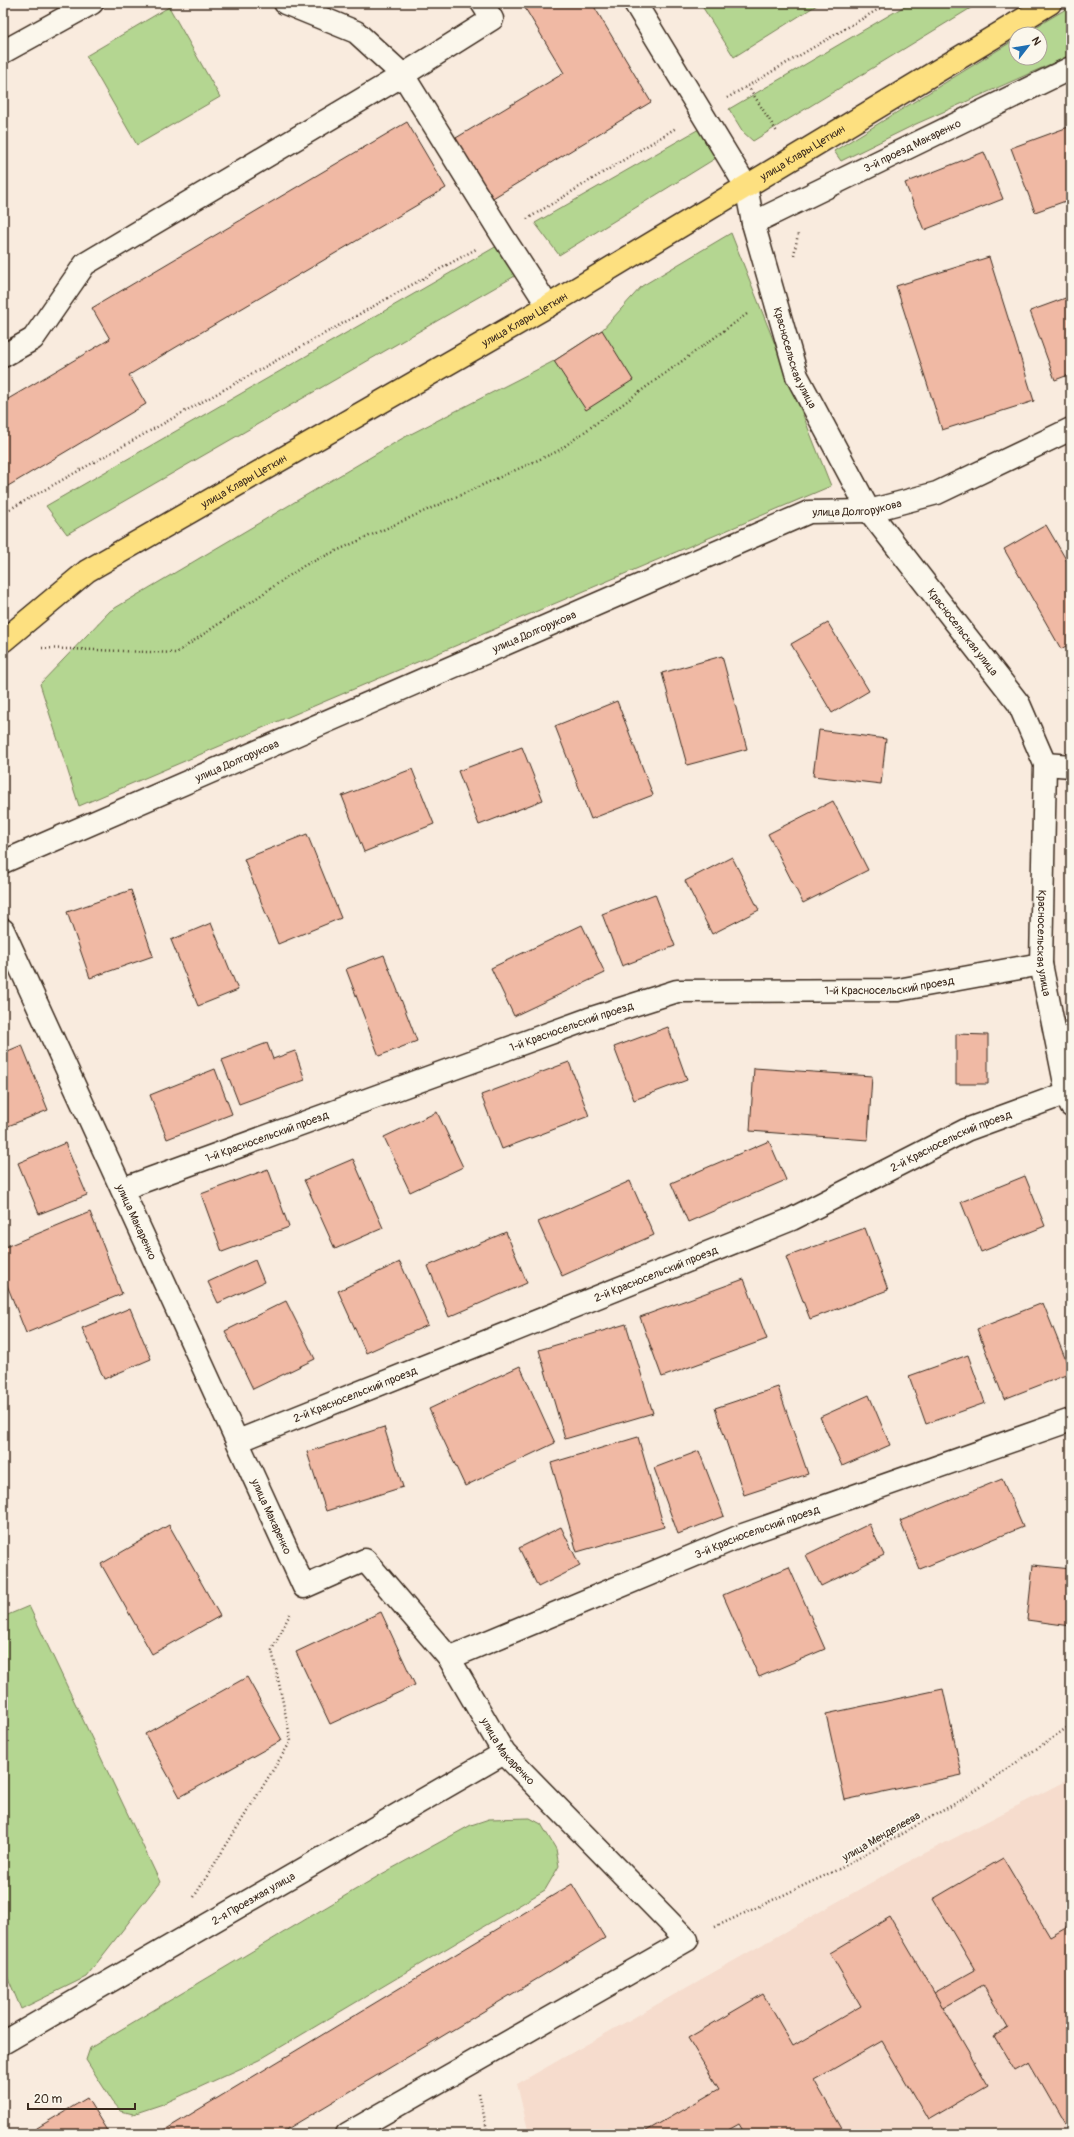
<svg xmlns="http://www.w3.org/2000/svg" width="1074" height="2137" font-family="Pangolin,sans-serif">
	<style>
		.built { fill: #f6dccd }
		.green { fill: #b4d691; stroke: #788058 }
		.building { fill: #f0b9a4; stroke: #3b2a1e }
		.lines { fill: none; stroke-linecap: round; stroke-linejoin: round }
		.minor-casing { stroke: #3b2a1e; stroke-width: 25 }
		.major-casing { stroke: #3b2a1e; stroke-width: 25 }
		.path { stroke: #3b2a1e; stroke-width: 2.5; stroke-dasharray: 1 3; stroke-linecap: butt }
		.minor { stroke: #fbf7ec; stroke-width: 22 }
		.major { stroke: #fde080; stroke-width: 22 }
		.labels { text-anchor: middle; stroke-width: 3.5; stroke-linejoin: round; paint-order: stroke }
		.street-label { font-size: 11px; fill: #3b2a1e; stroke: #fbf7ec }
	</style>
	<rect width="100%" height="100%" fill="#f9ebde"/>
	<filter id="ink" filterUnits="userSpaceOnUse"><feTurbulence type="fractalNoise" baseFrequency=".025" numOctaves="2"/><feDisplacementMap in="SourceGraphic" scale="8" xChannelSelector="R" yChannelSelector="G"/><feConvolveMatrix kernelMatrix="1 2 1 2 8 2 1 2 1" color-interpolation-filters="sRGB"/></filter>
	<g filter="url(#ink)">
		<!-- built -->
		<polygon class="built" points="1071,1778 1071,2134 529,2134 517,2084 902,1865"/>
		<!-- green -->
		<g class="green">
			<polygon points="700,3 820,3 734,57"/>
			<polygon points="910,3 979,3 753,141 743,132 729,109"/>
			<polygon points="1071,6 1071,55 916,124 841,161 834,151 1016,39 1016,58 1040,58 1040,34 1024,34"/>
			<polygon points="169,7 220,97 137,145 86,56"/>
			<polygon points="699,129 716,158 559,255 535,223"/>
			<polygon points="731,233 831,486 79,806 40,684 110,611 403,438 554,361 602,330 642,286"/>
			<polygon points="497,246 515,276 67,534 46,506"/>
			<polygon points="29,1606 160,1882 86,1977 21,2009 3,1966 3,1617"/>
			<polygon points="530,1818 541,1824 556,1849 559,1866 545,1890 259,2060 163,2104 133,2114 121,2111 113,2102 86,2060 90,2048 380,1875 471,1825 489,1819"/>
		</g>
		<!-- building -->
		<g class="building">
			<polygon points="522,3 592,3 651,102 488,201 451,141 564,73"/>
			<polygon points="407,122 446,188 129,375 146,404 3,489 3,402 110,339 92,308"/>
			<polygon points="1071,126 1071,199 1035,212 1011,148"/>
			<polygon points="984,152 1003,199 924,230 905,183"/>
			<polygon points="989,257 1034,401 942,430 896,286"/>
			<polygon points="1071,296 1071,374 1055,380 1030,311"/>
			<polygon points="602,330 633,380 586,410 554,361"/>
			<polygon points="1046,525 1071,568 1071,643 1061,649 1004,549"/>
			<polygon points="828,623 869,691 832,713 791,644"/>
			<polygon points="722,656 747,749 687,765 662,673"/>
			<polygon points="617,701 653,795 591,819 555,726"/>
			<polygon points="819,730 886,739 881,784 813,776"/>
			<polygon points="522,747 543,800 479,825 458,771"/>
			<polygon points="412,769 434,824 364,852 342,796"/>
			<polygon points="833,801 868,870 803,903 768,834"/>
			<polygon points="307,834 341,918 278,944 244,859"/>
			<polygon points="732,857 759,910 712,934 685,881"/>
			<polygon points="131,890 153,956 90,978 67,912"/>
			<polygon points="655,894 675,946 622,966 602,914"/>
			<polygon points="211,923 238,990 198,1006 171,940"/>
			<polygon points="582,925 605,973 514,1016 491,968"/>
			<polygon points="384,955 417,1041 379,1056 346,969"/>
			<polygon points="668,1027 687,1080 634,1100 614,1047"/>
			<polygon points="956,1034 988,1035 988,1084 956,1084"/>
			<polygon points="267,1043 273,1059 295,1051 305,1080 239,1104 222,1060"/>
			<polygon points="22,1045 48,1110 3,1128 3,1053"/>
			<polygon points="569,1062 589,1116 502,1149 481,1095"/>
			<polygon points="754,1068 872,1076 868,1140 750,1131"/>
			<polygon points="215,1069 232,1114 167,1139 150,1095"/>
			<polygon points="437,1112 463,1167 410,1192 384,1137"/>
			<polygon points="769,1141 786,1180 688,1222 671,1183"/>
			<polygon points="65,1143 87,1195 39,1214 18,1163"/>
			<polygon points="353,1159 383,1228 335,1249 304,1180"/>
			<polygon points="268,1169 289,1227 222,1252 201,1194"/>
			<polygon points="1025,1176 1045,1226 981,1252 961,1202"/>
			<polygon points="630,1181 654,1235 562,1276 538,1222"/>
			<polygon points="90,1212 122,1294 26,1333 3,1275 3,1248"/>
			<polygon points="865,1228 888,1290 810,1319 786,1257"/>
			<polygon points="506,1232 527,1283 449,1317 428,1266"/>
			<polygon points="255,1260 264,1282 218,1303 208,1282"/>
			<polygon points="400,1262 428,1325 366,1353 338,1291"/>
			<polygon points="744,1279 767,1339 662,1377 640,1317"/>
			<polygon points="286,1301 315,1359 253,1389 225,1331"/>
			<polygon points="1043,1303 1071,1373 1004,1399 977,1329"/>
			<polygon points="130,1308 151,1359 104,1379 82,1328"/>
			<polygon points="626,1324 653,1413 565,1439 539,1350"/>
			<polygon points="968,1355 985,1403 926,1424 909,1376"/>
			<polygon points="520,1366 555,1443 465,1486 429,1409"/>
			<polygon points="778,1387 808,1474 744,1495 715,1408"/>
			<polygon points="869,1395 890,1445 842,1466 820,1417"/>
			<polygon points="384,1427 403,1487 326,1511 307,1452"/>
			<polygon points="638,1437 664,1527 577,1552 551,1463"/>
			<polygon points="699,1451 724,1516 678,1534 654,1468"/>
			<polygon points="1002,1479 1023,1527 920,1569 900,1521"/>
			<polygon points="869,1524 884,1555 821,1586 806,1555"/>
			<polygon points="169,1525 220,1616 152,1654 101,1564"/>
			<polygon points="561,1527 580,1566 538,1587 519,1548"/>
			<polygon points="1033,1565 1071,1569 1071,1626 1027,1620"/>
			<polygon points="789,1567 825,1649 759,1677 723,1595"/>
			<polygon points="381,1612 415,1685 330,1724 296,1652"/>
			<polygon points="247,1677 282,1740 180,1797 145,1734"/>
			<polygon points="943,1689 962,1775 845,1800 826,1714"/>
			<polygon points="1003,1858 1050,1937 1071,1925 1071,2120 1064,2124 1029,2063 1015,2071 994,2036 1008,2028 983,1985 943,2008 934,1993 975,1970 933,1899"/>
			<polygon points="572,1884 605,1938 426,2046 279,2134 158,2134"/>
			<polygon points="890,1917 988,2085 928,2120 882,2041 814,2080 845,2134 745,2134 739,2124 721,2134 641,2134 719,2089 688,2038 763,1994 793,2046 861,2006 830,1953"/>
			<polygon points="87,2098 109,2134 27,2134"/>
		</g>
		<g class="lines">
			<!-- minor casing -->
			<g class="minor-casing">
				<g id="minor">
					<polyline points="482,3 492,19 403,75 502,235 548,306"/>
					<path id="s1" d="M635,3L746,186L753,223L797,376L869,511L1019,704L1045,764L1041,964L1067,1093L1071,1106"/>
					<polyline points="3,52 92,3"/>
					<path id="s2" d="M753,223L1071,68"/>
					<polyline points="3,356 33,339 85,264 403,75 356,32 285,3"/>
					<polyline points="1045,764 1071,766"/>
					<path id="s3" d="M3,862L809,512L869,511L937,493L1071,429"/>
					<path id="s4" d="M3,930L304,1587L365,1560L449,1658L504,1753L687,1940L347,2134"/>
					<path id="s5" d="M122,1189L589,1019L677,991L898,990L1041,964"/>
					<path id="s6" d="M238,1441L792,1219L966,1130L1067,1093"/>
					<path id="s7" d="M449,1658L743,1535L1071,1420"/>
					<path id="s8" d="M3,2043L504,1753"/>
				</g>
			</g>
			<!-- major casing -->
			<g class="major-casing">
				<g id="major">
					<path id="s9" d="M3,641L87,571L548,306L1050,3"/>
				</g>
			</g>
			<!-- path -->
			<g class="path">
				<polyline points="748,86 777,132"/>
				<polyline points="727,98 889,3"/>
				<polyline points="527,219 676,128"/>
				<polyline points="794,255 798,234"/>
				<polyline points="3,513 476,249"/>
				<polyline points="42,648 176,653 305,565 558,451 747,314"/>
				<polyline points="194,1897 291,1741 272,1650 290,1614"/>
				<polyline points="715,1927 841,1868 965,1798 1071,1725"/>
				<polyline points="479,2093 488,2134"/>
			</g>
			<!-- minor -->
			<use href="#minor" class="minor"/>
			<!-- major -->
			<use href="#major" class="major"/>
		</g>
	</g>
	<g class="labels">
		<!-- street labels -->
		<g class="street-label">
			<text dy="4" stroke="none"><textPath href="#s2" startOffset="177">3-й проезд Макаренко</textPath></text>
			<text dy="4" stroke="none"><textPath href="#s9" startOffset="938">улица Клары Цеткин</textPath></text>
			<text dy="4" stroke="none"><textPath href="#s9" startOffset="614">улица Клары Цеткин</textPath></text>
			<text dy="4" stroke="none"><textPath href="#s1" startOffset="393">Красносельская улица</textPath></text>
			<text dy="4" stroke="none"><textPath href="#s9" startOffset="290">улица Клары Цеткин</textPath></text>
			<text dy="4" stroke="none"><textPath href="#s3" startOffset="927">улица Долгорукова</textPath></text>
			<text dy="4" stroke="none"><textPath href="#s3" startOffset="579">улица Долгорукова</textPath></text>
			<text dy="4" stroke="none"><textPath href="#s1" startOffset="717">Красносельская улица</textPath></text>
			<text dy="4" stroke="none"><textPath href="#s3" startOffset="255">улица Долгорукова</textPath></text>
			<text dy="4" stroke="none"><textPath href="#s1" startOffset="1053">Красносельская улица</textPath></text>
			<text dy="4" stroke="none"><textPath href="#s5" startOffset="802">1-й Красносельский проезд</textPath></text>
			<text dy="4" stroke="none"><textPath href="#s5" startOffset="478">1-й Красносельский проезд</textPath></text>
			<text dy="4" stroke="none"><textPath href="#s5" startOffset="154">1-й Красносельский проезд</textPath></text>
			<text dy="4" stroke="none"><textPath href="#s6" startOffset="774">2-й Красносельский проезд</textPath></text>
			<text dy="4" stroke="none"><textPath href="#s4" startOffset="321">улица Макаренко</textPath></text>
			<text dy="4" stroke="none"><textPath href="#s6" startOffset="450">2-й Красносельский проезд</textPath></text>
			<text dy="4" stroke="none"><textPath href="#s6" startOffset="126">2-й Красносельский проезд</textPath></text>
			<text dy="4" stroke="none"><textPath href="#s4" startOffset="645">улица Макаренко</textPath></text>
			<text dy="4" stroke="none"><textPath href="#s7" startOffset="333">3-й Красносельский проезд</textPath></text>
			<text dy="4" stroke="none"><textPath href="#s4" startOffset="1029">улица Макаренко</textPath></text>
			<text transform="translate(881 1836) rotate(-30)" y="4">улица Менделеева</text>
			<text dy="4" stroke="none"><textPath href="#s8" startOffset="289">2-я Проезжая улица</textPath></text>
		</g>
	</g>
	<!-- margin -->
	<rect width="1074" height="2137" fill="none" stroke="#fbf7ec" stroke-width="16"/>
	<rect x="8" y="8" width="1058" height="2121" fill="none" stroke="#3b2a1e" stroke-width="1.5" filter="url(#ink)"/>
	<!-- north arrow -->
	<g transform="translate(1028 46) rotate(59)"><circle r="19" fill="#fbf7ec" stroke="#aea59a"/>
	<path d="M0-3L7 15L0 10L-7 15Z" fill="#1f6fb2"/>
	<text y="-6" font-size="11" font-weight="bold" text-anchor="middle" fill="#3b2a1e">N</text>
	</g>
	<!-- scale -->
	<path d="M28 2103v6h107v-6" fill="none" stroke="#3b2a1e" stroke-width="2"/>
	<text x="34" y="2103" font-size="12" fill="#3b2a1e" stroke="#fbf7ec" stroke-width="3" paint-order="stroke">20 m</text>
</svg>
